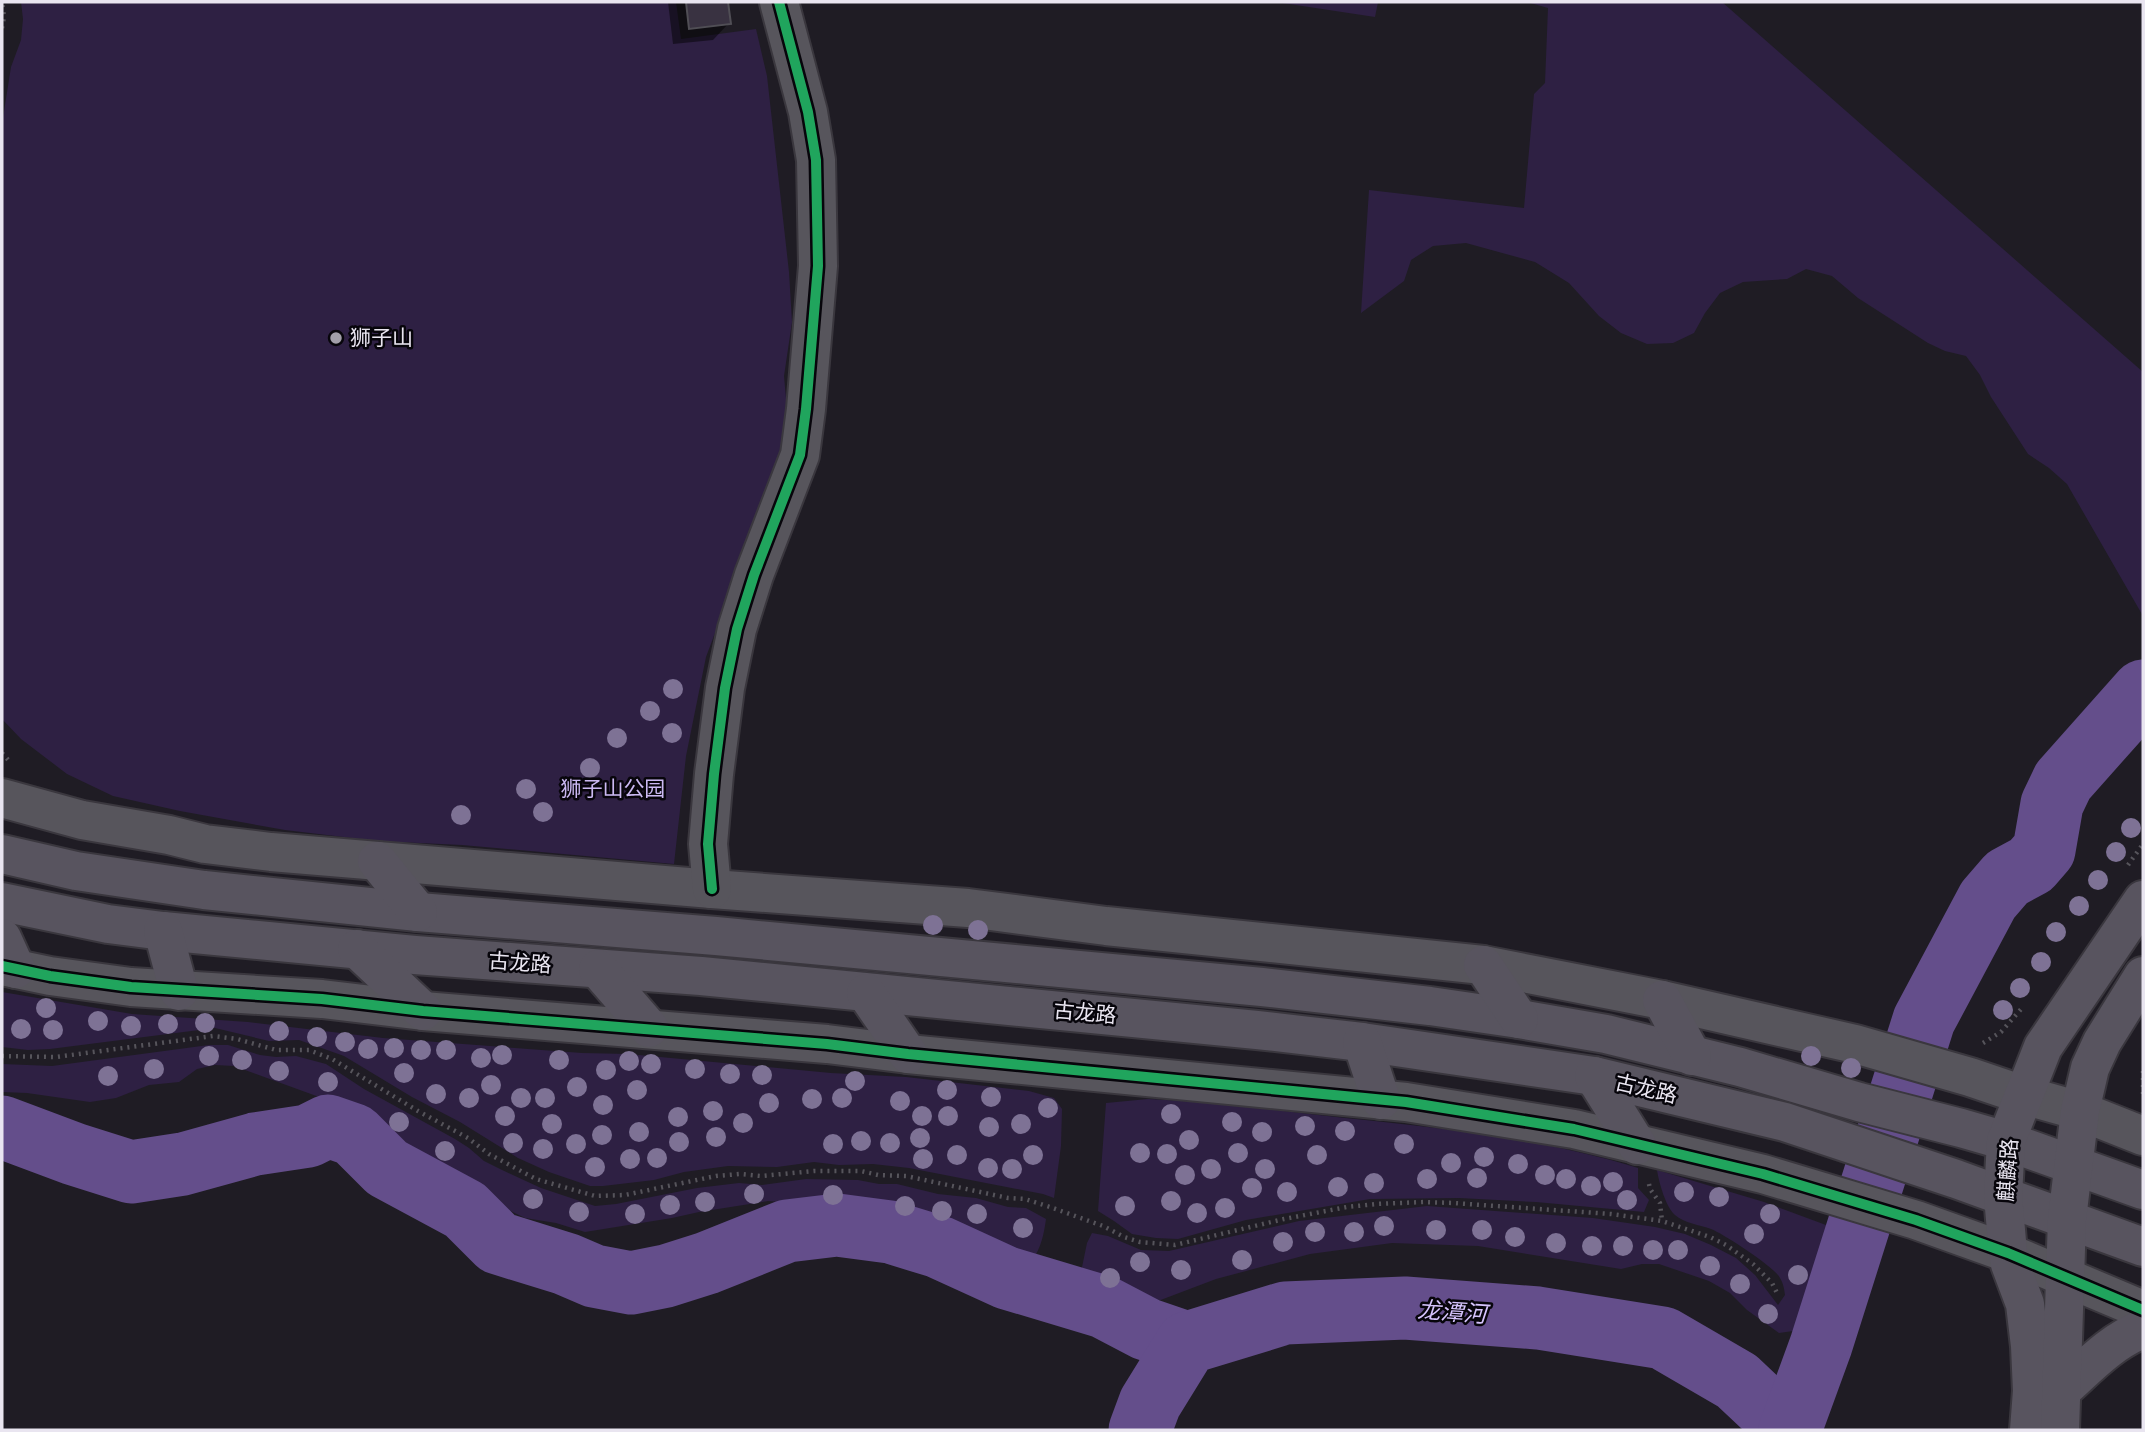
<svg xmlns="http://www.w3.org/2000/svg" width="2145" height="1432" font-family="'Exo 2','Noto Sans SC',sans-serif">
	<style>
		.green { fill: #2e2043 }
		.shadow { fill: #0007 }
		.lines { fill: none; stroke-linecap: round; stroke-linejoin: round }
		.river { stroke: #644e8b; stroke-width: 63 }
		.building { fill: #393241; stroke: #504e55; stroke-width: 2 }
		.minor-casing { stroke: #3a373e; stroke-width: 42 }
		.major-casing { stroke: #3a373e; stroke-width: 42 }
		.path { stroke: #56545b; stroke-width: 4.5; stroke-dasharray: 2 5; stroke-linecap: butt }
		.minor { stroke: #57555c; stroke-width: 38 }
		.major { stroke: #58545f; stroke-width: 38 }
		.cycleway-casing { stroke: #07050b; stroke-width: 15 }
		.cycleway { stroke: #20a55d; stroke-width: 10 }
		.tree { fill: #7e7295 }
		.poi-dot { fill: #a29fa9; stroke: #07050b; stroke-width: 2.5 }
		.labels { text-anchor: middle; stroke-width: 5; stroke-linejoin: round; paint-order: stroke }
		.poi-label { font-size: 21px; fill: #e9e5f0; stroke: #07050b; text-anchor: start }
		.park-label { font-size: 21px; fill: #cbb9f2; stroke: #07050b }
		.street-label { font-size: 21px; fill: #e9e5f0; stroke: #07050b }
		.water-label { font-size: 23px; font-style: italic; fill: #d6c4fd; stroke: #07050b }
	</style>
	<rect width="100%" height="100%" fill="#1f1c24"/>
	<!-- green -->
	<g class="green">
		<polygon points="21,2 676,2 681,39 756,29 767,76 789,272 792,322 784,376 788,421 773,478 706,657 686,756 674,864 462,845 377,841 285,830 180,811 113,796 67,774 21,739 2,719 2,124 11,67 21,40 23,19"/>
		<polygon points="1276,2 1378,2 1375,17"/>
		<polygon points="1527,2 1722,2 2143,372 2143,616 2067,484 2049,468 2028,454 1991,397 1980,375 1966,356 1945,351 1928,343 1858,298 1832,276 1806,269 1787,279 1743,282 1720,293 1705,313 1694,333 1673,343 1647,344 1621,333 1599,316 1569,283 1535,262 1466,243 1433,246 1411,260 1404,281 1361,313 1369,190 1524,208 1534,94 1545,83 1548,8"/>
		<polygon points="2,992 132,1014 248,1022 383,1038 582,1053 628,1054 831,1073 906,1077 1029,1091 1054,1098 1062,1109 1061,1146 1054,1198 1043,1194 909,1168 873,1164 839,1165 814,1162 777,1167 728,1166 684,1172 654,1180 603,1186 590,1186 549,1172 518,1158 460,1122 412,1097 344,1056 299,1040 269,1041 215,1028 50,1049 28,1050 2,1047"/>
		<path d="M209,1045H228L260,1055L276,1057L296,1056L326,1064L364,1089L455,1139L469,1148L484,1161L500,1169L541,1188L595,1206L616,1204L697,1188L739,1183L762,1185L806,1179L858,1180L879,1184H897L938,1194L976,1198L1008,1207L1026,1208L1046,1219C1044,1234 1041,1248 1032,1261L1009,1260L960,1231L941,1225L924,1224L902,1218L885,1209L768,1201L699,1212L672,1218L585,1232L556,1223L525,1218L496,1204L458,1174L407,1152L391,1142L377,1124L363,1113L234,1066L215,1065L197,1069L179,1082L149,1085L116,1098L90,1102L27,1093L2,1092V1064L52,1066Z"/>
		<path d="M1148,1099C1214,1102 1279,1111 1345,1118C1443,1128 1543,1139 1638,1168V1188L1649,1200L1644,1212L1536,1202L1459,1198L1370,1199L1246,1220L1178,1239L1156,1238L1132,1234L1114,1221L1098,1211L1106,1103Z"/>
		<path d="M1657,1170L1764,1202L1826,1225L1829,1237L1800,1330L1779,1333L1747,1310L1730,1293L1709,1281L1659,1264H1642L1621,1269L1478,1246L1392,1243L1310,1254L1216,1279L1158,1301L1134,1304L1086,1289L1080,1277L1087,1243L1092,1233L1108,1236L1141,1250L1169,1251L1299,1221L1427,1206L1593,1218L1655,1227L1685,1234L1711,1245L1736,1258L1755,1275L1778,1305L1785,1295C1784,1287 1783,1282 1778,1275C1769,1264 1724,1234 1711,1229C1700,1225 1684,1223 1675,1215C1666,1207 1659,1183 1657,1170Z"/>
	</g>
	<!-- shadow -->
	<polygon class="shadow" points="668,2 727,2 729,23 713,40 673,44"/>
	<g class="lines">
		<!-- river -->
		<g class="river">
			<polyline points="2,1127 74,1154 131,1172 183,1164 255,1144 308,1136 328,1126 354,1135 387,1168 465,1210 498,1243 566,1264 594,1276 631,1283 666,1276 707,1263 787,1231 837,1225 890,1232 939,1247 1007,1278 1104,1307 1146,1329 1187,1343"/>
			<polyline points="1140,1430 1150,1403 1187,1343 1285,1313 1405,1308 1538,1318 1663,1338 1737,1381 1789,1430"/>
			<polyline points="1790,1430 1821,1345 1924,1020 1988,900 2007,878 2031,865 2044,850 2052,804 2063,781 2143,691"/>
		</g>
	</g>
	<!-- building -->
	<polygon class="building" points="686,2 728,2 731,24 689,29"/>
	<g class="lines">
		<!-- minor casing -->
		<g class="minor-casing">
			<g id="minor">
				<polyline points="2,798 82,820 169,835 205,844 271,852 712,889 968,908 1106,926 1483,965 1662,1000 1855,1044 1970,1077 2023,1095 2080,1111 2143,1136"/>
				<polyline points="712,889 708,844 714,774 725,688 737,629 754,575 800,455 806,409 818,266 816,160 808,112 779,2"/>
				<polyline points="2,966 50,976 131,987 322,999 423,1011 827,1044 908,1054 1406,1102 1574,1129 1763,1174 1916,1220 2008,1253 2143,1310"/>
			</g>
		</g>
		<!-- major casing -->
		<g class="major-casing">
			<g id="major">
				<polyline points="2,854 76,871 204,890 418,912 716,936 1262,987 1430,1006 1519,1019 1606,1034 1740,1067 1859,1102 1961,1128 2006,1141 2143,1190"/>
				<polyline points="377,861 418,912"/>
				<polyline points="2,902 108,924 163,931 415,955 701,976 1257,1030 1362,1042 1594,1076 1785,1122 1956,1179 2143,1247"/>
				<polyline points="163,931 179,991"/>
				<polyline points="2,938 16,969"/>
				<polyline points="357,949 423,1011"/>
				<polyline points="1483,965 1519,1019"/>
				<polyline points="598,969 649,1028"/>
				<polyline points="866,993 908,1054"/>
				<polyline points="1662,1000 1692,1056"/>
				<polyline points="1362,1042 1381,1100"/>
				<polyline points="1594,1076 1637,1145"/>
				<path d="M2062,1390C2088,1367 2110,1342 2143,1329"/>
				<polyline points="2029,1430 2032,1391 2030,1346 2025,1304 2010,1264 2008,1253 2003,1196 2006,1141 2043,1047 2143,900"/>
				<polyline points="2060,1430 2067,1219 2080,1111 2090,1068 2102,1042 2143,976"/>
			</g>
		</g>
		<!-- path -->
		<g class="path">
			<polyline points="2,28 4,17 2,2"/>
			<polyline points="2,753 10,762"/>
			<polyline points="2128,865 2143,844"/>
			<polyline points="1983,1043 2001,1032 2023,1007"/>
			<polyline points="2,1056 56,1057 213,1036 237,1039 276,1050 309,1050 332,1059 418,1111 468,1138 489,1154 536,1179 595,1196 625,1195 716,1176 740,1174 761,1176 814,1171 861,1171 878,1175 906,1176 1008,1198 1025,1199 1050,1207 1103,1226 1124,1237 1140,1242 1175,1245 1284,1219 1347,1207 1376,1204 1424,1202 1453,1203 1611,1214 1662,1221 1710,1237 1726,1245 1753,1264 1772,1283 1777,1293"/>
			<polyline points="2143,1071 2143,1095"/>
			<polyline points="1649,1184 1650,1189 1660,1203 1662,1221"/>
		</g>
		<!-- minor -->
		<use href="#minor" class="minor"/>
		<!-- major -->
		<use href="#major" class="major"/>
		<!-- cycleway casing -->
		<g class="cycleway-casing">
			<g id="cycleway">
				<polyline points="712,889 708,844 714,774 725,688 737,629 754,575 800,455 806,409 818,266 816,160 808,112 779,2"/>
				<polyline points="2,966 50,976 131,987 322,999 423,1011 827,1044 908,1054 1406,1102 1574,1129 1763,1174 1916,1220 2008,1253 2143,1310"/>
			</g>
		</g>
		<!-- cycleway -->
		<use href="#cycleway" class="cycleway"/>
	</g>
	<!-- trees -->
	<g class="tree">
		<circle cx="673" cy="689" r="10"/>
		<circle cx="650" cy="711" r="10"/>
		<circle cx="672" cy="733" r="10"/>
		<circle cx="617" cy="738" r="10"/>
		<circle cx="590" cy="768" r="10"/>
		<circle cx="526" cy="789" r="10"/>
		<circle cx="543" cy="812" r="10"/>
		<circle cx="461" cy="815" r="10"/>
		<circle cx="2131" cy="828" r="10"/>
		<circle cx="2116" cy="852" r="10"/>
		<circle cx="2098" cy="880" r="10"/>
		<circle cx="2079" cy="906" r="10"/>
		<circle cx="933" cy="925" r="10"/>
		<circle cx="978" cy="930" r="10"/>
		<circle cx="2056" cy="932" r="10"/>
		<circle cx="2041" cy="962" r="10"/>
		<circle cx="2020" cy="988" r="10"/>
		<circle cx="46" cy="1008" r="10"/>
		<circle cx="2003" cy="1010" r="10"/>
		<circle cx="98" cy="1021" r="10"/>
		<circle cx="205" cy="1023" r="10"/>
		<circle cx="168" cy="1024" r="10"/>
		<circle cx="131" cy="1026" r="10"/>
		<circle cx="21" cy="1029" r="10"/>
		<circle cx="53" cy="1030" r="10"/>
		<circle cx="279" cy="1031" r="10"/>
		<circle cx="317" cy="1037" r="10"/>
		<circle cx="345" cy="1042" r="10"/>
		<circle cx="394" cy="1048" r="10"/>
		<circle cx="368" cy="1049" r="10"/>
		<circle cx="421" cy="1050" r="10"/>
		<circle cx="446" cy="1050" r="10"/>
		<circle cx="502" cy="1055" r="10"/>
		<circle cx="209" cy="1056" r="10"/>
		<circle cx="1811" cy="1056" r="10"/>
		<circle cx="481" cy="1058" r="10"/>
		<circle cx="242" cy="1060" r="10"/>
		<circle cx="559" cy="1060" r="10"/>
		<circle cx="629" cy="1061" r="10"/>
		<circle cx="651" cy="1064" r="10"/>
		<circle cx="1851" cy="1068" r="10"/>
		<circle cx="154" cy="1069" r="10"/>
		<circle cx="695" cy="1069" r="10"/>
		<circle cx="606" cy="1070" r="10"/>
		<circle cx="279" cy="1071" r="10"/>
		<circle cx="404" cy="1073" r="10"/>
		<circle cx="730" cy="1074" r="10"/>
		<circle cx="762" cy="1075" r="10"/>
		<circle cx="108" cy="1076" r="10"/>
		<circle cx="855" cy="1081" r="10"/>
		<circle cx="328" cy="1082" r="10"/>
		<circle cx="491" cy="1085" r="10"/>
		<circle cx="577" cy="1087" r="10"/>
		<circle cx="637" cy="1090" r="10"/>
		<circle cx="947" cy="1090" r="10"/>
		<circle cx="436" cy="1094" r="10"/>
		<circle cx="991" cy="1097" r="10"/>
		<circle cx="469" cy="1098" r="10"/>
		<circle cx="521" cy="1098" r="10"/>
		<circle cx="545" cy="1098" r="10"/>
		<circle cx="842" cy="1098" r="10"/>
		<circle cx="812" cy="1099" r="10"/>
		<circle cx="900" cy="1101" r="10"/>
		<circle cx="769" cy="1103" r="10"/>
		<circle cx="603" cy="1105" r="10"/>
		<circle cx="1048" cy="1108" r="10"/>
		<circle cx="713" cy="1111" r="10"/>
		<circle cx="1171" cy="1114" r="10"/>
		<circle cx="505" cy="1116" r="10"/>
		<circle cx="922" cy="1116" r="10"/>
		<circle cx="948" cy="1116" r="10"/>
		<circle cx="678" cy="1117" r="10"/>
		<circle cx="399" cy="1122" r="10"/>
		<circle cx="1232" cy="1122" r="10"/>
		<circle cx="743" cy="1123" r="10"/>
		<circle cx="552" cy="1124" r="10"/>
		<circle cx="1021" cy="1124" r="10"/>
		<circle cx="1305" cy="1126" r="10"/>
		<circle cx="989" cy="1127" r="10"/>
		<circle cx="1345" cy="1131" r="10"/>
		<circle cx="639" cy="1132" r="10"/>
		<circle cx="1262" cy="1132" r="10"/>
		<circle cx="602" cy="1135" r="10"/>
		<circle cx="716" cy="1137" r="10"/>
		<circle cx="920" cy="1138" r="10"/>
		<circle cx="1189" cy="1140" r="10"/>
		<circle cx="861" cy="1141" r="10"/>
		<circle cx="679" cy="1142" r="10"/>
		<circle cx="513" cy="1143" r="10"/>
		<circle cx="890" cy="1143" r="10"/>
		<circle cx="576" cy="1144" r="10"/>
		<circle cx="833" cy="1144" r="10"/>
		<circle cx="1404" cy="1144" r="10"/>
		<circle cx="543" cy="1149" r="10"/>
		<circle cx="445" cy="1151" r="10"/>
		<circle cx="1140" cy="1153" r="10"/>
		<circle cx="1238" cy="1153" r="10"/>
		<circle cx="1167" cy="1154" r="10"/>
		<circle cx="957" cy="1155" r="10"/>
		<circle cx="1033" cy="1155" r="10"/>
		<circle cx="1317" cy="1155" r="10"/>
		<circle cx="1484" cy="1157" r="10"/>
		<circle cx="657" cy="1158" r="10"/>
		<circle cx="630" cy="1159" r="10"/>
		<circle cx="923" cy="1159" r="10"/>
		<circle cx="1451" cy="1163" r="10"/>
		<circle cx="1518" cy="1164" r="10"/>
		<circle cx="595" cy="1167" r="10"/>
		<circle cx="988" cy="1168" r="10"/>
		<circle cx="1012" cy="1169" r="10"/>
		<circle cx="1211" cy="1169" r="10"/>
		<circle cx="1265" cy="1169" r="10"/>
		<circle cx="1185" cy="1175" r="10"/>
		<circle cx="1545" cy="1175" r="10"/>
		<circle cx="1477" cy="1178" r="10"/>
		<circle cx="1427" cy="1179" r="10"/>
		<circle cx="1566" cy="1179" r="10"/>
		<circle cx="1613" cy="1182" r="10"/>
		<circle cx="1374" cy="1183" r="10"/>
		<circle cx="1591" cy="1186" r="10"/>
		<circle cx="1338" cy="1187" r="10"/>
		<circle cx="1252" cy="1188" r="10"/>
		<circle cx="1287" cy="1192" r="10"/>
		<circle cx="1684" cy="1192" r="10"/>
		<circle cx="754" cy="1194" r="10"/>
		<circle cx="833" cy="1195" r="10"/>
		<circle cx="1719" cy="1197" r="10"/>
		<circle cx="533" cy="1199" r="10"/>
		<circle cx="1627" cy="1200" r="10"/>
		<circle cx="1171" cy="1201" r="10"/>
		<circle cx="705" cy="1202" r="10"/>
		<circle cx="670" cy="1205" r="10"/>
		<circle cx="905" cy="1206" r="10"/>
		<circle cx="1125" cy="1206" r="10"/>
		<circle cx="1225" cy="1208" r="10"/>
		<circle cx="942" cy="1211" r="10"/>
		<circle cx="579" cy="1212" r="10"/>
		<circle cx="1197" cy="1213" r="10"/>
		<circle cx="635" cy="1214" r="10"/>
		<circle cx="977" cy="1214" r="10"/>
		<circle cx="1770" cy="1214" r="10"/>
		<circle cx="1384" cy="1226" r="10"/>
		<circle cx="1023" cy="1228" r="10"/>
		<circle cx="1436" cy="1230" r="10"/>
		<circle cx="1482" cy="1230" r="10"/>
		<circle cx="1315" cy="1232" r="10"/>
		<circle cx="1354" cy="1232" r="10"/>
		<circle cx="1754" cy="1234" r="10"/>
		<circle cx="1515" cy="1237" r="10"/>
		<circle cx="1283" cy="1242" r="10"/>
		<circle cx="1556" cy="1243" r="10"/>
		<circle cx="1592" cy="1246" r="10"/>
		<circle cx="1623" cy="1246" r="10"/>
		<circle cx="1653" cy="1250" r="10"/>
		<circle cx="1678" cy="1250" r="10"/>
		<circle cx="1242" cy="1260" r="10"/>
		<circle cx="1140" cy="1262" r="10"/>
		<circle cx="1710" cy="1266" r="10"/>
		<circle cx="1181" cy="1270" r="10"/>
		<circle cx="1798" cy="1275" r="10"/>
		<circle cx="1110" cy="1278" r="10"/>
		<circle cx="1740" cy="1284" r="10"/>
		<circle cx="1768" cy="1314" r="10"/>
	</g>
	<!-- markers -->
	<circle class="poi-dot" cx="336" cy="338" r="7"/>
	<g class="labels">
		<!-- poi labels -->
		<g class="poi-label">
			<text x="350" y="345">狮子山</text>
		</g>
		<!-- park labels -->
		<g class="park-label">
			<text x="613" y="796">狮子山公园</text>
		</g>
		<!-- street labels -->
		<g class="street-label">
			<text transform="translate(520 963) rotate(4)" y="7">古龙路</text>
			<text transform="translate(1085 1013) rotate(5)" y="7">古龙路</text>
			<text transform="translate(1646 1089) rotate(13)" y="7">古龙路</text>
			<text transform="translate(2008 1170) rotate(-86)" y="7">麒麟路</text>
		</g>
		<!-- water labels -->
		<g class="water-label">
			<text transform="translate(1452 1312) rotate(4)" y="8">龙潭河</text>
		</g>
	</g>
	<!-- border -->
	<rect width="2145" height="1432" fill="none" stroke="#e9e5f0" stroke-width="7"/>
</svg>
